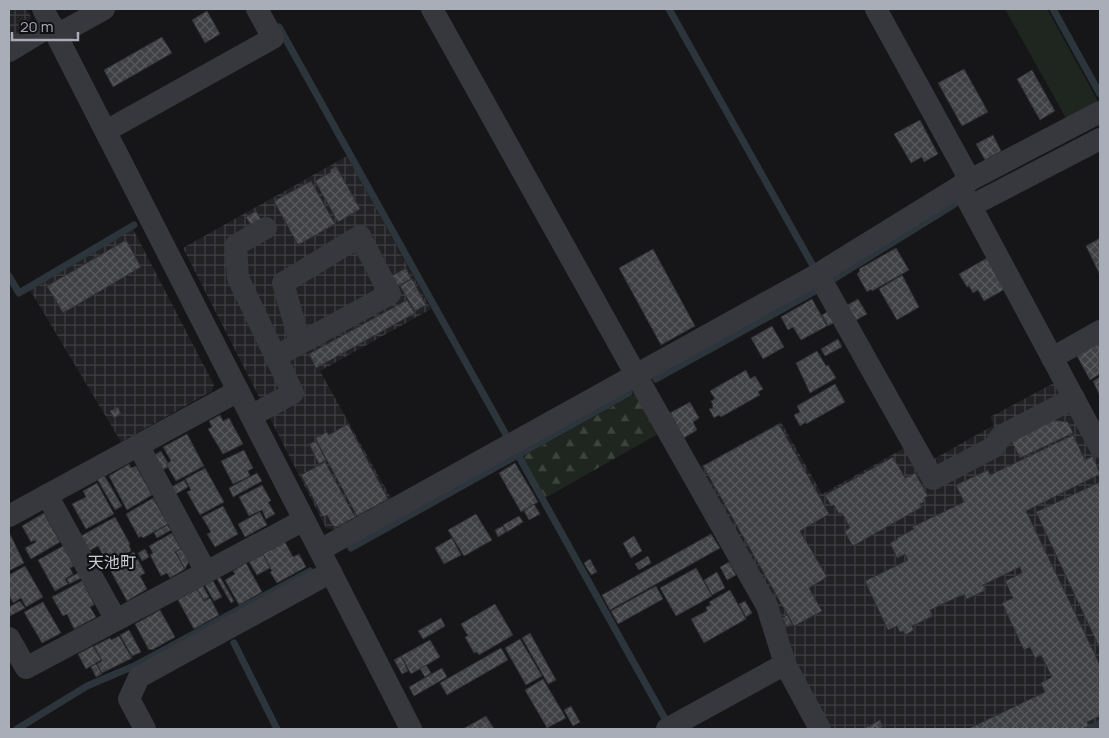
<svg xmlns="http://www.w3.org/2000/svg" width="1109" height="738" font-family="Manrope,'Noto Sans JP',sans-serif">
	<style>
		.industrial { fill: url(#industrial-grid) }
		.grass { fill: #1e261f }
		.forest { fill: url(#forest-firs) }
		.lines { fill: none; stroke-linecap: round; stroke-linejoin: round }
		.stream { stroke: #2c353c; stroke-width: 7 }
		.building { fill: url(#building-cross-hatch); stroke: #303034 }
		.minor { stroke: #37383d; stroke-width: 22 }
		.labels { text-anchor: middle; stroke-width: 4.5; stroke-linejoin: round; paint-order: stroke }
		.quarter-label { font-size: 16px; fill: #c9ccd4; stroke: #111113 }
	</style>
	<defs>
		<pattern id="industrial-grid" width="8" height="8" patternUnits="userSpaceOnUse" patternTransform="scale(1.25)"><rect width="8" height="8" fill="#222225"/><path d="M0 4h8M4 0v8" fill="none" stroke="#3f3f43"/></pattern>
		<pattern id="forest-firs" width="22" height="20" patternUnits="userSpaceOnUse" patternTransform="scale(1.25)"><rect width="22" height="20" fill="#1e261f"/><path d="M5 1l3.5 6h-7zM16 11l3.5 6h-7z" fill="#3c433d"/></pattern>
		<pattern id="building-cross-hatch" width="8" height="8" patternUnits="userSpaceOnUse" patternTransform="scale(1.25)"><rect width="8" height="8" fill="#404145"/><path d="M0 0l8 8M0 8l8-8" fill="none" stroke="#595a5e"/></pattern>
	</defs>
	<rect width="100%" height="100%" fill="#161618"/>
	<!-- industrial -->
	<g class="industrial">
		<polygon points="9,9 27,9 31,17 27,30 9,41"/>
		<polygon points="347,156 431,309 320,371 392,500 336,530 326,528 183,248"/>
		<polygon points="133,229 214,385 212,391 121,442 30,290"/>
		<polygon points="1054,383 1100,458 1100,721 1085,729 825,729 700,467 781,422 822,494 906,447 918,468 994,425 990,417"/>
	</g>
	<!-- grass -->
	<polygon class="grass" points="1005,9 1047,9 1099,103 1067,120"/>
	<!-- forest -->
	<polygon class="forest" points="635,394 658,434 545,498 522,457"/>
	<g class="lines">
		<!-- stream -->
		<g class="stream">
			<polyline points="669,9 812,264"/>
			<polyline points="1053,9 1100,94"/>
			<polyline points="279,27 505,433"/>
			<polyline points="9,276 19,293 134,225"/>
			<polyline points="832,280 958,202"/>
			<polyline points="656,379 817,290"/>
			<polyline points="518,455 664,717"/>
			<polyline points="351,548 629,393"/>
			<polyline points="234,643 277,729"/>
			<polyline points="17,729 87,686 134,666 310,571"/>
			<polyline points="1089,729 1100,723"/>
		</g>
	</g>
	<!-- building -->
	<g class="building">
		<polygon points="207,11 220,34 205,43 192,20"/>
		<polygon points="162,37 172,53 113,87 104,70"/>
		<polygon points="964,69 988,112 962,126 938,83"/>
		<polygon points="1032,70 1055,111 1040,120 1017,79"/>
		<polygon points="920,120 938,154 924,162 922,157 911,163 894,134"/>
		<polygon points="993,135 1001,151 985,160 976,144"/>
		<polygon points="336,166 360,209 338,222 315,181 331,172 330,170"/>
		<polygon points="311,181 335,224 298,245 274,201"/>
		<polygon points="256,211 262,221 252,227 246,217"/>
		<polygon points="1100,238 1100,275 1086,246"/>
		<polygon points="126,240 141,267 63,313 47,286"/>
		<polygon points="896,248 909,270 872,291 871,289 867,292 857,274 860,271 859,269"/>
		<polygon points="653,249 695,326 661,345 619,268"/>
		<polygon points="987,258 1005,289 984,301 978,290 973,293 969,286 967,287 959,274"/>
		<polygon points="406,268 411,279 398,286 392,276"/>
		<polygon points="902,275 919,307 897,320 879,289"/>
		<polygon points="412,279 426,305 415,311 400,286"/>
		<polygon points="812,299 827,326 801,340 793,327 788,330 781,317"/>
		<polygon points="858,299 867,314 853,322 844,307"/>
		<polygon points="407,300 415,313 316,368 309,354"/>
		<polygon points="829,311 835,322 828,326 822,315"/>
		<polygon points="772,326 784,347 763,359 751,338"/>
		<polygon points="838,339 842,347 825,356 821,349"/>
		<polygon points="1100,341 1100,374 1090,380 1076,354"/>
		<polygon points="817,351 826,366 828,365 836,378 810,393 796,363"/>
		<polygon points="746,370 750,379 755,376 763,389 758,392 760,395 721,417 719,415 714,418 709,409 713,408 712,406 713,405 711,401 715,399 710,391"/>
		<polygon points="1100,377 1100,396 1093,381"/>
		<polygon points="835,384 845,402 806,424 806,422 800,426 794,415 800,412 797,406"/>
		<polygon points="690,402 699,418 693,422 697,430 684,438 670,413"/>
		<polygon points="118,407 121,414 114,418 110,411"/>
		<polygon points="220,415 223,421 229,418 243,444 223,454 208,429 212,427 209,421"/>
		<polygon points="1051,420 1068,422 1073,433 1020,458 1011,440"/>
		<polygon points="348,424 388,499 357,516 315,438 327,432 329,435"/>
		<polygon points="779,424 829,514 800,531 827,577 809,588 822,611 794,626 703,466"/>
		<polygon points="187,434 204,466 176,481 166,464 171,461 163,447"/>
		<polygon points="1073,435 1085,460 1093,456 1100,474 1026,511 1100,665 1100,716 1087,722 1089,726 1082,729 968,729 1045,692 1041,683 1052,677 1041,655 1035,658 1030,647 1024,650 1002,603 1013,598 1005,581 1022,573 1020,567 983,585 986,590 967,599 964,594 930,610 933,616 912,626 914,630 905,635 903,631 900,632 897,626 888,630 865,581 908,560 905,554 897,558 890,543 898,539 897,538 914,529 912,527 964,502 956,485 988,470 990,475"/>
		<polygon points="316,441 326,460 319,464 309,444"/>
		<polygon points="244,450 253,468 248,471 250,476 233,484 221,461"/>
		<polygon points="161,451 168,463 166,464 168,467 161,471 153,456"/>
		<polygon points="893,457 905,478 915,473 928,496 924,498 926,501 920,504 922,507 853,546 844,531 850,528 842,513 839,514 834,505 831,506 825,495"/>
		<polygon points="325,462 355,517 337,527 333,526 327,515 323,517 301,475"/>
		<polygon points="515,463 538,502 521,512 499,473"/>
		<polygon points="129,464 131,468 136,466 152,495 127,510 109,476"/>
		<polygon points="205,468 224,502 200,515 187,492 191,490 185,479"/>
		<polygon points="257,473 262,481 233,497 229,488"/>
		<polygon points="104,475 122,506 115,510 97,479"/>
		<polygon points="184,480 188,487 174,495 170,488"/>
		<polygon points="1100,482 1100,649 1036,512"/>
		<polygon points="97,483 114,514 86,529 72,504 86,497 83,491"/>
		<polygon points="262,485 271,501 268,502 275,514 266,519 262,510 249,516 239,497"/>
		<polygon points="153,498 168,524 143,538 141,536 139,538 126,514"/>
		<polygon points="534,504 540,514 529,520 524,511"/>
		<polygon points="223,506 238,534 215,547 207,534 211,532 202,517"/>
		<polygon points="260,512 267,525 245,537 238,524"/>
		<polygon points="44,513 60,542 31,559 25,548 36,542 35,540 31,542 22,526"/>
		<polygon points="476,514 492,540 464,556 448,530"/>
		<polygon points="519,516 523,522 507,532 503,525"/>
		<polygon points="115,517 130,544 129,545 131,551 111,562 106,554 103,555 98,546 89,551 81,536"/>
		<polygon points="167,525 171,530 157,538 154,533"/>
		<polygon points="503,526 506,532 498,537 495,530"/>
		<polygon points="9,532 24,563 9,571"/>
		<polygon points="172,533 181,549 175,552 185,569 170,578 167,573 161,576 150,555 153,553 149,546"/>
		<polygon points="711,534 720,548 610,610 602,595"/>
		<polygon points="634,536 642,551 631,558 623,543"/>
		<polygon points="452,538 461,555 444,564 435,548"/>
		<polygon points="285,542 293,557 299,554 306,567 277,583 270,572 272,571 263,554"/>
		<polygon points="63,546 74,566 70,568 73,574 65,579 68,584 55,591 38,560"/>
		<polygon points="145,549 149,557 142,561 138,553"/>
		<polygon points="181,549 189,561 185,569 176,552"/>
		<polygon points="134,552 145,573 140,576 147,589 127,601 108,566"/>
		<polygon points="263,554 270,568 257,575 249,562"/>
		<polygon points="648,556 651,563 639,570 635,564"/>
		<polygon points="590,559 597,572 591,575 584,563"/>
		<polygon points="729,562 736,575 727,580 720,567"/>
		<polygon points="246,563 262,592 239,605 225,580 235,574 233,571"/>
		<polygon points="25,566 43,597 26,607 21,598 13,603 9,595 9,575"/>
		<polygon points="696,568 712,596 676,616 660,588"/>
		<polygon points="717,572 725,588 712,595 704,580"/>
		<polygon points="78,573 81,578 69,584 67,579"/>
		<polygon points="220,577 234,601 231,603 217,579"/>
		<polygon points="82,581 92,600 94,605 90,607 96,617 74,629 67,614 63,616 52,597"/>
		<polygon points="213,581 222,597 214,601 205,585"/>
		<polygon points="203,586 209,597 204,600 197,589"/>
		<polygon points="656,586 663,599 618,624 611,611"/>
		<polygon points="197,589 204,601 210,598 219,615 194,629 178,600"/>
		<polygon points="730,590 746,619 704,643 691,619 707,611 706,607 711,605 709,602"/>
		<polygon points="20,601 25,608 10,616 9,607"/>
		<polygon points="745,601 752,613 746,617 739,604"/>
		<polygon points="43,602 61,633 42,643 24,612"/>
		<polygon points="495,604 513,635 479,655 477,652 474,653 465,637 468,636 461,624"/>
		<polygon points="160,610 175,637 152,650 151,649 149,650 135,624"/>
		<polygon points="787,615 792,624 787,627 782,618"/>
		<polygon points="441,618 445,626 423,639 418,631"/>
		<polygon points="129,630 141,652 132,656 120,635"/>
		<polygon points="530,633 556,680 548,684 522,638"/>
		<polygon points="119,636 132,658 102,673 97,664 102,661 94,646 110,638 111,640"/>
		<polygon points="520,639 542,676 526,685 505,648"/>
		<polygon points="430,640 440,657 411,674 401,656"/>
		<polygon points="93,646 101,660 86,669 78,654"/>
		<polygon points="501,648 508,660 447,695 440,683"/>
		<polygon points="401,656 408,671 402,674 394,660"/>
		<polygon points="96,664 102,674 96,677 91,667"/>
		<polygon points="426,665 431,673 425,677 420,669"/>
		<polygon points="442,668 447,677 414,696 409,687"/>
		<polygon points="543,679 566,718 547,728 525,690"/>
		<polygon points="571,706 580,722 573,726 564,710"/>
		<polygon points="486,716 494,729 463,729"/>
		<polygon points="880,720 883,727 878,729 866,729 865,728"/>
	</g>
	<g class="lines">
		<!-- minor -->
		<g class="minor">
			<polyline points="43,9 411,729"/>
			<polyline points="432,9 636,375 767,606 785,664 820,729"/>
			<polyline points="876,9 970,180"/>
			<polyline points="57,35 104,9"/>
			<polyline points="9,51 52,25"/>
			<polyline points="106,131 273,38 257,9"/>
			<polyline points="960,186 1100,447"/>
			<polyline points="971,206 1100,139"/>
			<polyline points="818,274 933,479 994,447 1001,436 1074,398"/>
			<polyline points="275,357 390,294 360,236 283,283 300,343"/>
			<polyline points="1052,358 1100,331"/>
			<polyline points="251,416 293,393 238,278 236,245 266,228"/>
			<polyline points="138,445 206,572"/>
			<polyline points="47,495 116,620"/>
			<polyline points="9,516 238,391"/>
			<polyline points="320,550 818,274 970,180 1100,112"/>
			<polyline points="9,638 26,668 304,520"/>
			<polyline points="145,729 129,699 139,677 331,572"/>
			<polyline points="667,729 785,664"/>
		</g>
	</g>
	<g class="labels">
		<!-- quarter labels -->
		<g class="quarter-label">
			<text x="112" y="568">天池町</text>
		</g>
	</g>
	<!-- border -->
	<rect width="1109" height="738" fill="none" stroke="#a8adb8" stroke-width="20"/>
	<!-- scale -->
	<path d="M12 32v8h66v-8" fill="none" stroke="#a8adb8" stroke-width="2.5"/>
	<text x="20" y="32" font-size="15" fill="#a8adb8" stroke="#111113" stroke-width="4" paint-order="stroke">20 m</text>
</svg>
